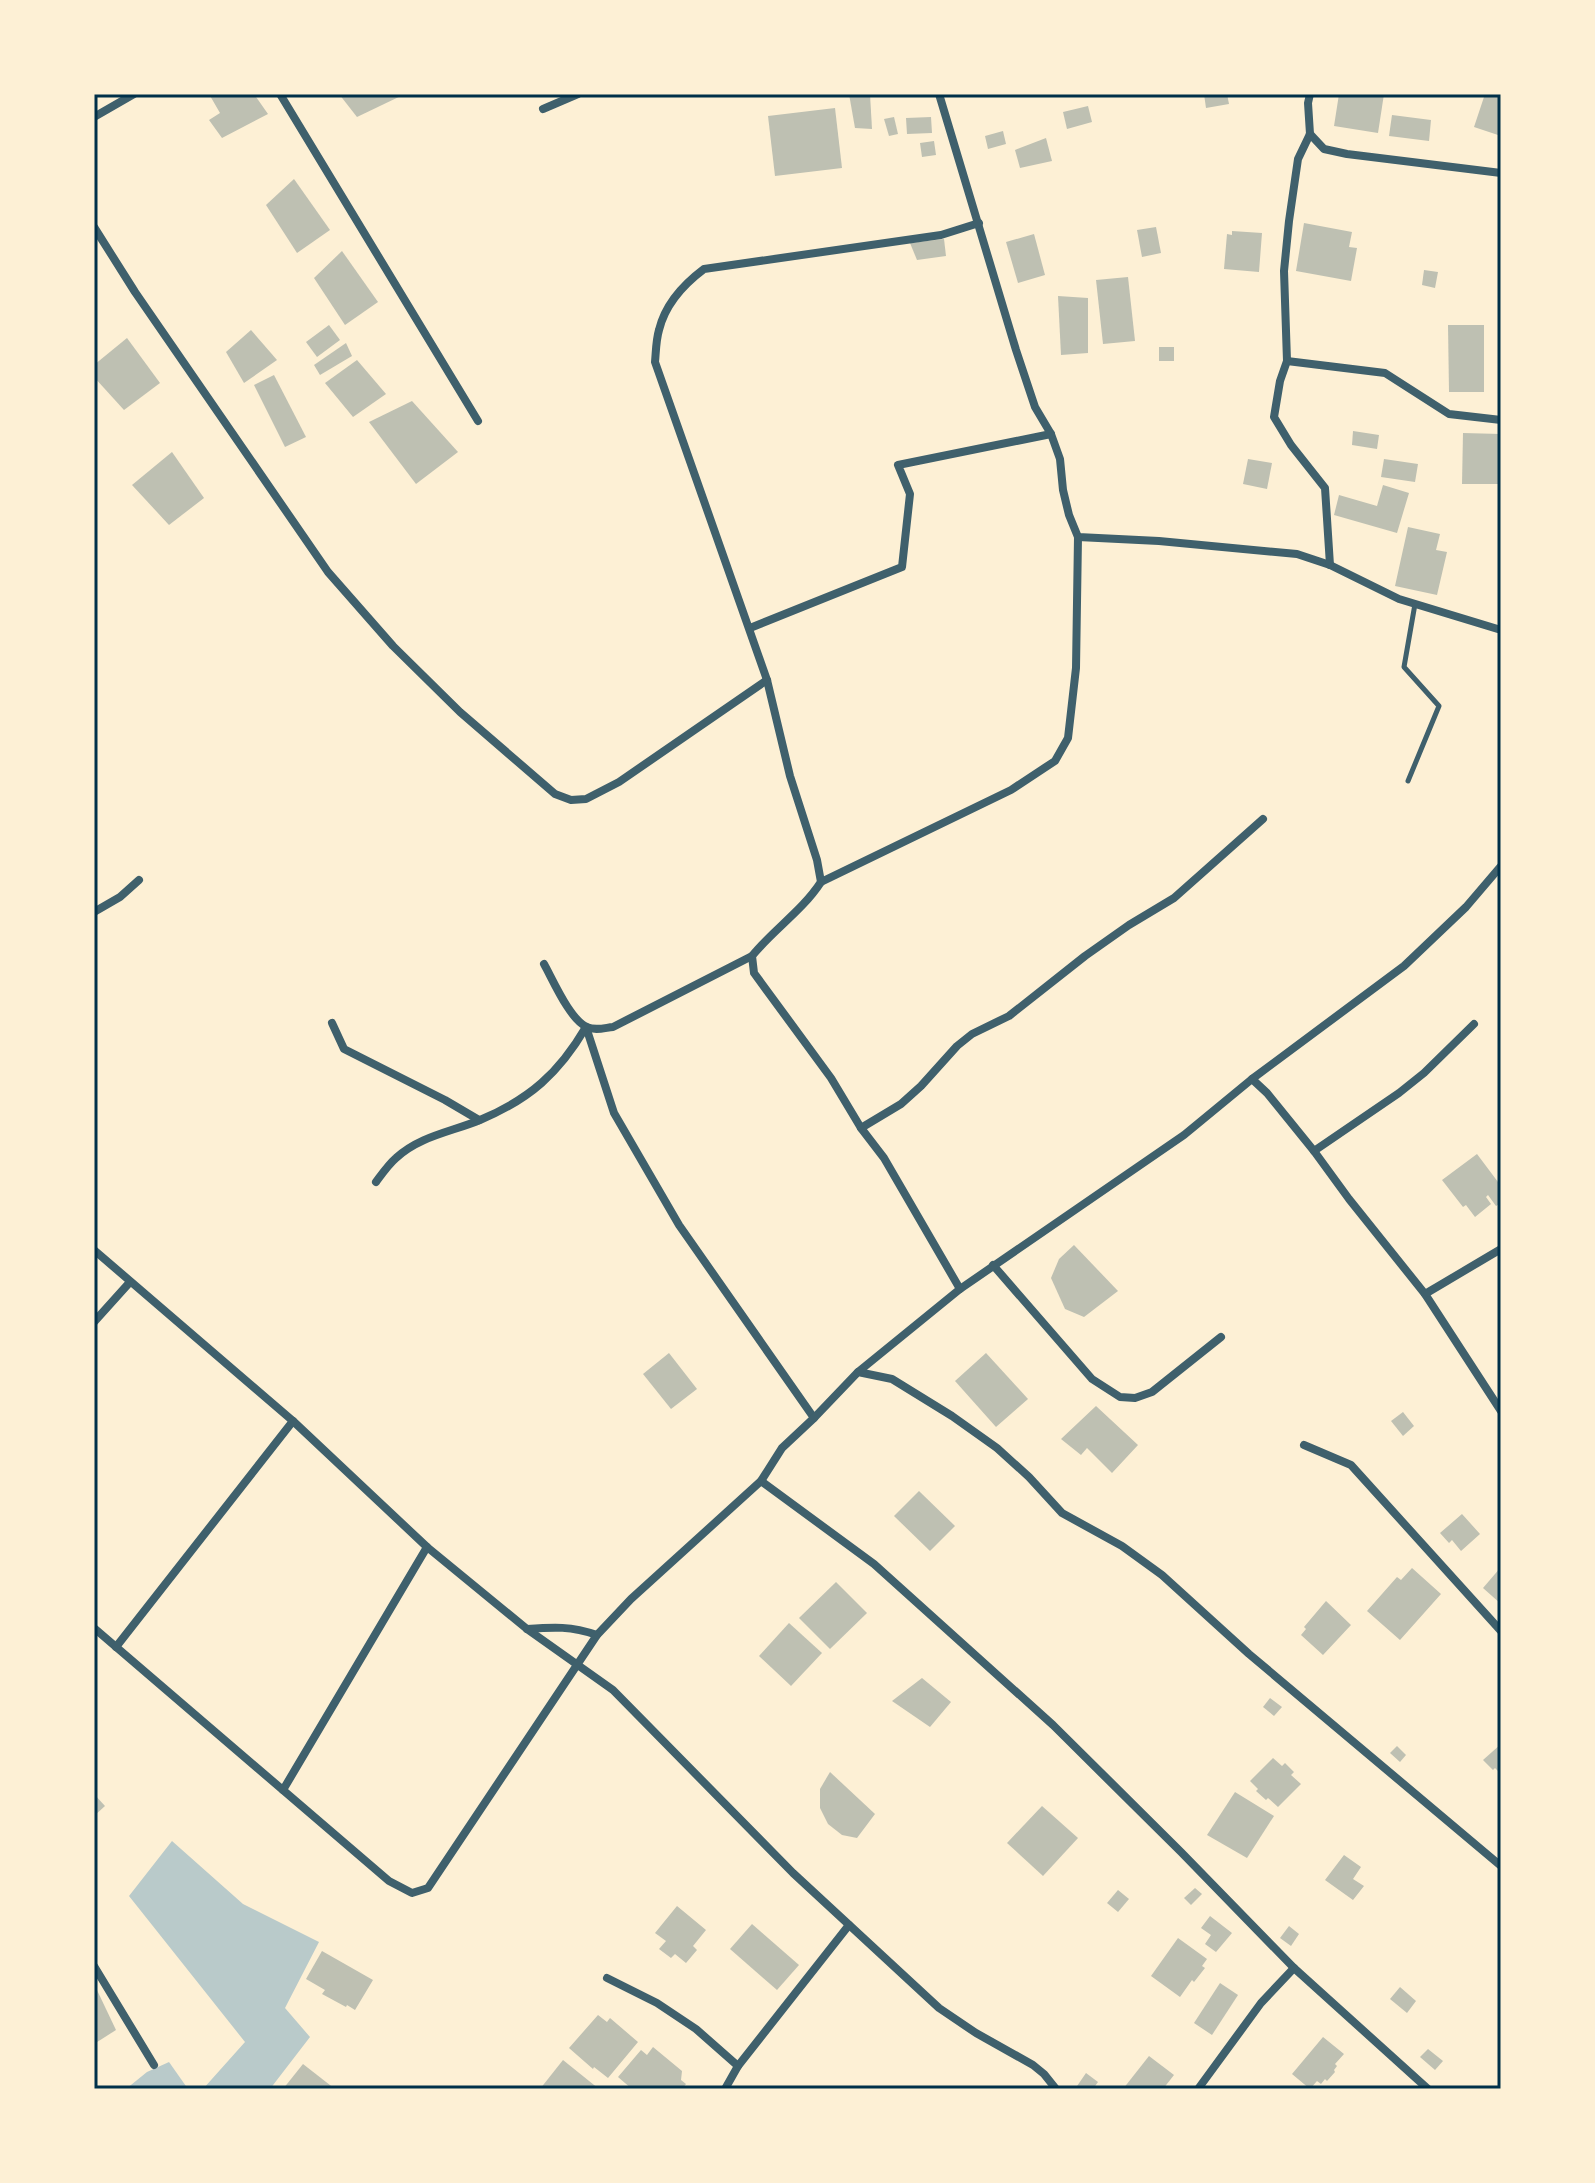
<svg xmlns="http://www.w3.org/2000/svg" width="1595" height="2183" font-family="'Noto Sans',sans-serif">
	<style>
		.green { fill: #b9caca }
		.building { fill: #bec0b2 }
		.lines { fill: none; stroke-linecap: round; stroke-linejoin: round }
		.service { stroke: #3f606c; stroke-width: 5 }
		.minor { stroke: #3f606c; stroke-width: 8 }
		.neatline { fill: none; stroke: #003049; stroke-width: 3 }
	</style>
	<rect width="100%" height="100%" fill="#fdf0d5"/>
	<!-- green -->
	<g class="green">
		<polygon points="172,1841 243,1904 319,1942 285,2008 310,2037 270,2089 203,2089 245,2042 129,1896"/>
		<polygon points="169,2062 188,2089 126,2089 147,2072"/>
	</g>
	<!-- building -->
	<g class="building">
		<polygon points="209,94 254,94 268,114 222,138 209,120 220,113"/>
		<polygon points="339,94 405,94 357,117"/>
		<polygon points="849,94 870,94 872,129 855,128"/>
		<polygon points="1204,94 1227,94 1229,104 1206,108"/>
		<polygon points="1339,94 1384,94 1378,133 1334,126"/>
		<polygon points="1485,94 1501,94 1501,136 1474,127"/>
		<polygon points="1088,106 1092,122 1067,129 1063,112"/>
		<polygon points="835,108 842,168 775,176 768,116"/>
		<polygon points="1392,115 1431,120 1429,141 1389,136"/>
		<polygon points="894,117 898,134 889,136 884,119"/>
		<polygon points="931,117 932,133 907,134 906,118"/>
		<polygon points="1003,131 1006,144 988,149 985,136"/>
		<polygon points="1046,138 1052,161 1020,168 1015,150"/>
		<polygon points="934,141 936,155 922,157 920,143"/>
		<polygon points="294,179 330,230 297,253 266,205"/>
		<polygon points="1304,223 1352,232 1349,247 1357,248 1351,281 1296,271"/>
		<polygon points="1156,227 1161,253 1142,257 1137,230"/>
		<polygon points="1232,231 1262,233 1259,272 1224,269 1227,234 1232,235"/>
		<polygon points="1034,234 1045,275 1018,283 1006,242"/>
		<polygon points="944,239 946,256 917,260 910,243"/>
		<polygon points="342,251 378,302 345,325 314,278"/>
		<polygon points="1424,270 1438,272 1435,288 1422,285"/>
		<polygon points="1128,277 1135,341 1103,344 1096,280"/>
		<polygon points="1058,296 1088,298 1088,353 1061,355"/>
		<polygon points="329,325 340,340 317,357 306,342"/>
		<polygon points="1448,325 1484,325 1484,392 1449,392"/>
		<polygon points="251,330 277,360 244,383 226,352"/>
		<polygon points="127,338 160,383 124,410 94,377 94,365"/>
		<polygon points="346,343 352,356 320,375 314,365"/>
		<rect x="1159" y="347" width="15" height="14"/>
		<polygon points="357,360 386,394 353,417 325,383"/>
		<polygon points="274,375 306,437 285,447 254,385"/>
		<polygon points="412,401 458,452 416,484 369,422"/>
		<polygon points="1353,431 1379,435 1377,449 1352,445"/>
		<polygon points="1463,433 1501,434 1501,484 1462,484"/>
		<polygon points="172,452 204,498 169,525 132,485"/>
		<polygon points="1248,459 1272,463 1267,489 1243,484"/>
		<polygon points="1384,459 1418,464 1415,482 1381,477"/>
		<polygon points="1383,485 1409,493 1397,533 1334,515 1339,495 1377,506"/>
		<polygon points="1408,527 1440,534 1436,550 1447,552 1437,595 1395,586"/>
		<polygon points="1477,1154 1501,1186 1501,1203 1496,1206 1488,1195 1486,1197 1491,1204 1475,1217 1466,1205 1463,1207 1442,1180"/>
		<polygon points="1074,1245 1118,1291 1084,1317 1065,1309 1051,1278 1059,1259"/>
		<polygon points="669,1353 697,1389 671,1409 643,1374"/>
		<polygon points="986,1353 1028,1399 996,1427 955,1381"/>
		<polygon points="1096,1406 1138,1445 1112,1473 1087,1448 1081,1455 1061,1439"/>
		<polygon points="1403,1412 1414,1426 1403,1436 1391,1421"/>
		<polygon points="919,1491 955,1526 930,1551 894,1516"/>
		<polygon points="1462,1514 1480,1534 1461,1551 1452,1540 1449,1543 1440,1533"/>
		<polygon points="1501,1567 1501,1604 1483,1588"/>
		<polygon points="1412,1568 1441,1594 1400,1640 1367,1611 1397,1577 1401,1580"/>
		<polygon points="836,1582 867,1613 830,1649 799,1618"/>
		<polygon points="1326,1601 1351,1625 1323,1655 1301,1635 1306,1629 1304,1627"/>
		<polygon points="789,1623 822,1653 791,1686 759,1656"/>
		<polygon points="922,1678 951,1702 930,1727 892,1701"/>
		<polygon points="1270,1698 1282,1707 1274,1716 1263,1707"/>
		<polygon points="1501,1744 1501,1774 1495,1768 1493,1770 1483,1760"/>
		<polygon points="1397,1746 1406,1755 1400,1762 1390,1753"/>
		<polygon points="1273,1758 1282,1766 1285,1763 1294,1772 1291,1775 1301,1784 1278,1807 1268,1798 1266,1800 1256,1791 1258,1789 1250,1781"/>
		<polygon points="830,1772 875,1814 857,1838 842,1835 828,1824 820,1808 820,1789"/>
		<polygon points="1235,1792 1274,1816 1247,1858 1207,1835"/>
		<polygon points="94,1794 105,1806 94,1816"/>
		<polygon points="1042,1806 1078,1838 1043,1876 1007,1843"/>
		<polygon points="1344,1855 1361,1867 1353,1879 1364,1886 1353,1900 1325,1880"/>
		<polygon points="1195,1888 1202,1894 1191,1905 1184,1898"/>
		<polygon points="1118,1890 1129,1899 1118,1912 1107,1903"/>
		<polygon points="677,1906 706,1930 693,1946 697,1950 686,1963 675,1954 671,1958 659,1949 666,1941 655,1933"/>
		<polygon points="1210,1916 1232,1933 1216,1952 1205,1944 1211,1935 1201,1928"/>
		<polygon points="752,1924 799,1965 777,1990 730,1949"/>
		<polygon points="1289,1926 1299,1934 1291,1946 1280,1938"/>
		<polygon points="1178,1938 1207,1959 1202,1966 1205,1968 1194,1982 1192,1980 1180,1997 1151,1976"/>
		<polygon points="322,1951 373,1980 355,2010 347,2005 346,2007 322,1994 325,1990 306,1979"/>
		<polygon points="1220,1983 1238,1995 1212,2035 1194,2023"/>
		<polygon points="1400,1987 1416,2001 1407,2013 1390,1999"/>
		<polygon points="96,1988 116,2030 94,2044 94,1990"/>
		<polygon points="598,2015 607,2022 610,2018 638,2042 608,2078 594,2067 593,2069 569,2048"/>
		<polygon points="1323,2037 1344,2054 1335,2064 1337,2066 1334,2070 1335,2072 1327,2081 1325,2079 1321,2084 1317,2081 1310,2089 1292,2074"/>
		<polygon points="653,2047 682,2071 681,2080 686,2084 682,2089 632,2089 618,2077 641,2050 647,2055"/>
		<polygon points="1428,2049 1443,2061 1435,2070 1420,2057"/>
		<polygon points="1149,2056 1174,2075 1163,2089 1123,2089"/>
		<polygon points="563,2060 599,2089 540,2089"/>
		<polygon points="303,2064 335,2089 283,2089"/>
		<polygon points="1086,2073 1098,2082 1093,2089 1075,2089"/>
	</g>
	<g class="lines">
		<!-- service -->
		<polyline class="service" points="1408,781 1439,706 1404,667 1415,604"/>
		<!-- minor -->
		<g class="minor">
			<polyline points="280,94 478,421"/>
			<polyline points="939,94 1016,350 1035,407 1051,434 1060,459 1063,490 1069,515 1078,537 1159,541 1297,554 1330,565 1399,599 1501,630"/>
			<polyline points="1310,94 1308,103 1310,134 1298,159 1289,221 1284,271 1287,361 1280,381 1274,417 1291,445 1325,488 1330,565"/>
			<polyline points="543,109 578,94"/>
			<polyline points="94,117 134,94"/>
			<polyline points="1310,134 1324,149 1347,154 1501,173"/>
			<polyline points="94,227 135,292 328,572 393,646 460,712 555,794 571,800 586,799 619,782 767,680"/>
			<polyline points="1287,361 1385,373 1449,414 1501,420"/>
			<polyline points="750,628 902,567 910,494 898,465 1051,434"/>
			<polyline points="821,882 1011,790 1055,761 1068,738 1076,668 1078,537"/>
			<polyline points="94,912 120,897 139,880"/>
			<path d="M544,964C553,980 570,1020 587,1027C595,1031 604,1028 613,1027L752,956"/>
			<polyline points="332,1023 344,1049 445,1100 479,1120"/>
			<polyline points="586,1027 614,1113 679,1225 814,1418"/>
			<polyline points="1252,1079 1267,1093 1314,1151 1349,1199 1425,1294 1501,1411"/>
			<polyline points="861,1128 901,1104 921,1086 957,1046 972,1034 1009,1016 1085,956 1129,925 1174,898 1263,819"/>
			<polyline points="1314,1151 1399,1093 1424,1073 1474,1024"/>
			<path d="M376,1182C382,1174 388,1165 396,1158C420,1136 451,1132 480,1120C530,1099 559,1073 586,1027"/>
			<polyline points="94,1250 293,1421 427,1547 527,1629 613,1690 793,1873 939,2008 976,2033 1033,2065 1044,2074 1056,2089"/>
			<polyline points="993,1265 1092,1379 1120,1397 1135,1398 1152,1392 1221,1337"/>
			<path d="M960,1289L884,1158L861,1128L831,1078L754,973L752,956C774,929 802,911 821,882L817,860L790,776L767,680L655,362C656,351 656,340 659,330C665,305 684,284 704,269L941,235L979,223"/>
			<polyline points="1425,1294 1501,1249"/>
			<polyline points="94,1322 130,1282"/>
			<polyline points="858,1372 960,1289 1184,1135 1252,1079 1404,966 1466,907 1501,866"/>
			<polyline points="1304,1445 1351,1465 1501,1631"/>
			<polyline points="761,1481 874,1564 1053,1725 1181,1852 1294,1968 1428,2089"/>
			<polyline points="94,1628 389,1881 412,1893 428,1888 597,1635 631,1599 761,1481 782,1448 814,1418 858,1372 892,1379 952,1416 997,1448 1029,1477 1062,1513 1122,1546 1162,1575 1249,1654 1501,1866"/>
			<path d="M527,1629C554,1627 571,1626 597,1635"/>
			<polyline points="116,1647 293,1421"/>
			<polyline points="283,1790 427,1547"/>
			<polyline points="94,1966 154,2065"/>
			<polyline points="607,1978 657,2003 696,2029 738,2066"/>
			<polyline points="725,2089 738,2066 849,1925"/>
			<polyline points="1198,2089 1261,2003 1294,1968"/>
		</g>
	</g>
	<!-- border -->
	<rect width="1595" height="2183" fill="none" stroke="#fdf0d5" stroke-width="192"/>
	<rect x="96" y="96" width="1403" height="1991" class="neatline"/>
</svg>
